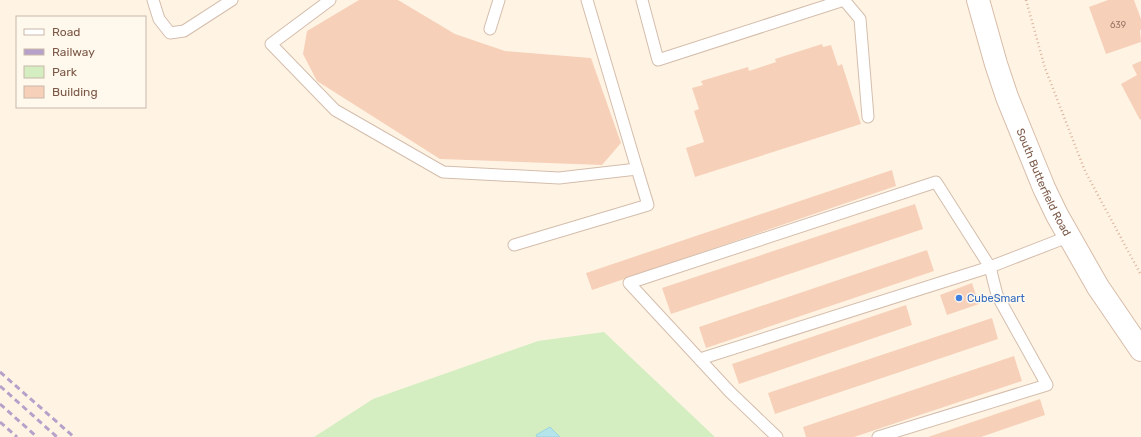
<svg xmlns="http://www.w3.org/2000/svg" width="1141" height="437" font-family="Rubik,sans-serif">
	<style>
		.green { fill: #d4eec1 }
		.water { fill: #b6e4eb; stroke: #9bd5de }
		.building { fill: #f7d0b9 }
		.lines { fill: none; stroke-linecap: round; stroke-linejoin: round }
		.service-casing { stroke: #d4bdac; stroke-width: 13 }
		.secondary-casing { stroke: #d8bca8; stroke-width: 24 }
		.path { stroke: #ddb39b; stroke-width: 2.5; stroke-dasharray: 1 3; stroke-linecap: butt }
		.service { stroke: #fff; stroke-width: 11 }
		.secondary { stroke: #fff; stroke-width: 22 }
		.rail { stroke: #b6a1ca; stroke-width: 3; stroke-dasharray: 6 4; stroke-linecap: butt }
		.shop-dot { fill: #3f7fe0; stroke: #fff8ed; stroke-width: 1.5 }
		.labels { text-anchor: middle; stroke-width: 3; stroke-linejoin: round; paint-order: stroke }
		.number-label { font-size: 9px; fill: #9a7663 }
		.street-label { font-size: 11px; fill: #7b5846; stroke: #fff8ed }
		.shop-label { font-size: 11px; fill: #366cbe; stroke: #fff8ed; text-anchor: start }
	</style>
	<rect width="100%" height="100%" fill="#fff4e4"/>
	<!-- green -->
	<polygon class="green" points="604,332 715,437 314,437 373,399 538,341"/>
	<!-- water -->
	<polygon class="water" points="550,427 560,437 537,437 536,435"/>
	<!-- building -->
	<g class="building">
		<polygon points="359,0 398,0 455,34 505,51 591,58 621,143 602,165 440,159 317,81 303,54 307,31"/>
		<polygon points="1108,0 1134,0 1141,19 1141,30 1140,30 1141,42 1106,54 1089,7"/>
		<polygon points="822,44 823,47 831,45 838,66 842,64 861,124 695,177 686,148 704,142 694,111 699,109 692,88 703,85 701,81 748,67 749,71 776,62 775,59"/>
		<polygon points="1141,61 1141,119 1140,120 1121,84 1137,75 1132,65"/>
		<polygon points="892,170 896,186 592,290 586,273"/>
		<polygon points="915,204 923,229 671,314 662,288"/>
		<polygon points="927,250 934,271 706,348 699,327"/>
		<polygon points="972,283 979,304 947,315 940,295"/>
		<polygon points="906,305 912,325 739,384 732,364"/>
		<polygon points="992,318 998,339 775,414 768,393"/>
		<polygon points="1014,356 1022,381 854,437 806,437 803,427"/>
		<polygon points="1040,399 1045,415 981,437 928,437"/>
	</g>
	<g class="lines">
		<!-- service casing -->
		<g class="service-casing">
			<g id="service">
				<polyline points="153,0 159,19 170,33 184,31 232,0"/>
				<polyline points="330,0 271,44 335,110 443,172 559,178 637,169 587,0"/>
				<polyline points="642,0 658,60 844,0"/>
				<polyline points="844,0 860,19 868,117"/>
				<polyline points="490,29 499,0"/>
				<polyline points="514,245 648,205 637,169"/>
				<polyline points="700,359 990,267 997,295 1047,385 878,437"/>
				<polyline points="777,437 730,392 629,283 936,182 990,267 1070,236"/>
			</g>
		</g>
		<!-- secondary casing -->
		<g class="secondary-casing">
			<g id="secondary">
				<path id="s1" d="M978,0L996,64L1007,97L1044,188L1057,215L1098,287L1141,350"/>
			</g>
		</g>
		<!-- path -->
		<polyline class="path" points="1026,0 1045,68 1085,171 1141,275"/>
		<!-- service -->
		<use href="#service" class="service"/>
		<!-- secondary -->
		<use href="#secondary" class="secondary"/>
		<!-- rail -->
		<g class="rail">
			<polyline points="0,372 74,437"/>
			<polyline points="0,386 57,437"/>
			<polyline points="0,404 37,437"/>
			<polyline points="0,422 17,437"/>
		</g>
	</g>
	<!-- markers -->
	<circle class="shop-dot" cx="959" cy="298" r="4"/>
	<g class="labels">
		<!-- number labels -->
		<g class="number-label">
			<text x="1118" y="28">639</text>
		</g>
		<!-- street labels -->
		<g class="street-label">
			<text dy="4" stroke="none"><textPath href="#s1" startOffset="194">South Butterfield Road</textPath></text>
		</g>
		<!-- shop labels -->
		<g class="shop-label">
			<text x="967" y="302">CubeSmart</text>
		</g>
	</g>
	<!-- legend -->
	<rect x="16" y="16" width="130" height="92" fill="#fff8ed" stroke="#cab8aa"/>
	<rect x="24" y="29" width="20" height="6" fill="#ffffff" stroke="#cab8aa"/>
	<text x="52" y="36" font-size="12" fill="#7b5846">Road</text>
	<rect x="24" y="49" width="20" height="6" fill="#b6a1ca" stroke="#cab8aa"/>
	<text x="52" y="56" font-size="12" fill="#7b5846">Railway</text>
	<rect x="24" y="66" width="20" height="12" fill="#d4eec1" stroke="#cab8aa"/>
	<text x="52" y="76" font-size="12" fill="#7b5846">Park</text>
	<rect x="24" y="86" width="20" height="12" fill="#f7d0b9" stroke="#cab8aa"/>
	<text x="52" y="96" font-size="12" fill="#7b5846">Building</text>
</svg>
